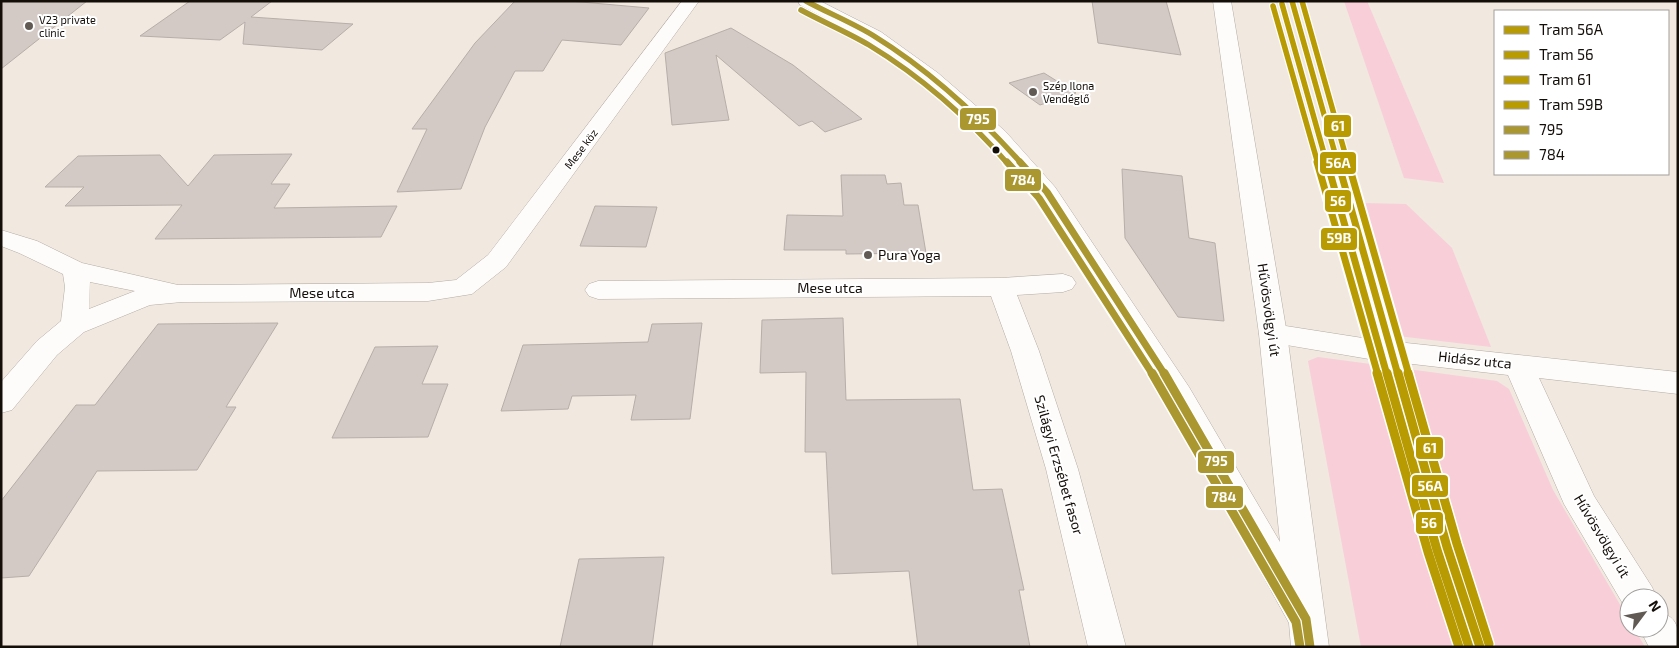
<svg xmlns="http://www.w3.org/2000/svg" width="1679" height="648" font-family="'Exo 2',sans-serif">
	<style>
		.green { fill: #f8ced8 }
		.building { fill: #d3cac6; stroke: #b7aea9 }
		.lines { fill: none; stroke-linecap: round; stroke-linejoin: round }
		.minor-casing { stroke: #b3aca5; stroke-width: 1 }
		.secondary-casing { stroke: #b3aca5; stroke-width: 1 }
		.minor { fill: #fdfcfa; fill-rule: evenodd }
		.secondary { fill: #fdfcfa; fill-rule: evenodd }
		.bus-1-far2-casing { stroke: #fff; stroke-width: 8 }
		.bus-1-far1-casing { stroke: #fff; stroke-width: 11 }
		.bus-1-casing { stroke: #fff; stroke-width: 12 }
		.bus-2-far2-casing { stroke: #fff; stroke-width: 8 }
		.bus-2-far1-casing { stroke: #fff; stroke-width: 11 }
		.bus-2-casing { stroke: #fff; stroke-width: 12 }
		.bus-1-far2 { stroke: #aa972f; stroke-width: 5.5 }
		.bus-1-far1 { stroke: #aa972f; stroke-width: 7 }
		.bus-1 { stroke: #aa972f; stroke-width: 9 }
		.bus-2-far2 { stroke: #aa972f; stroke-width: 5.5 }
		.bus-2-far1 { stroke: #aa972f; stroke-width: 7 }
		.bus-2 { stroke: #aa972f; stroke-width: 9 }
		.tram-1-far2-casing { stroke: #fff; stroke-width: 8 }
		.tram-1-far1-casing { stroke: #fff; stroke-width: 11 }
		.tram-1-casing { stroke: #fff; stroke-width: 12 }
		.tram-2-far2-casing { stroke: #fff; stroke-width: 8 }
		.tram-2-far1-casing { stroke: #fff; stroke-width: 11 }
		.tram-2-casing { stroke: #fff; stroke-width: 12 }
		.tram-3-far2-casing { stroke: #fff; stroke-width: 8 }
		.tram-3-far1-casing { stroke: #fff; stroke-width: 11 }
		.tram-3-casing { stroke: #fff; stroke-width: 12 }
		.tram-4-far2-casing { stroke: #fff; stroke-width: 8 }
		.tram-4-far1-casing { stroke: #fff; stroke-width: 11 }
		.tram-4-casing { stroke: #fff; stroke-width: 12 }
		.tram-1-far2 { stroke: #b89b03; stroke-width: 5.5 }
		.tram-1-far1 { stroke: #b89b03; stroke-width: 7 }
		.tram-1 { stroke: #b89b03; stroke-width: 9 }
		.tram-2-far2 { stroke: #b89b03; stroke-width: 5.5 }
		.tram-2-far1 { stroke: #b89b03; stroke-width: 7 }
		.tram-2 { stroke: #b89b03; stroke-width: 9 }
		.tram-3-far2 { stroke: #b89b03; stroke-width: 5.5 }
		.tram-3-far1 { stroke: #b89b03; stroke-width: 7 }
		.tram-3 { stroke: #b89b03; stroke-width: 9 }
		.tram-4-far2 { stroke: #b89b03; stroke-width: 5.5 }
		.tram-4-far1 { stroke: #b89b03; stroke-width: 7 }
		.tram-4 { stroke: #b89b03; stroke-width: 9 }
		.poi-dot { fill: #615a54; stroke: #fff; stroke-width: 2 }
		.bus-dot { fill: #140e09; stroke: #fff; stroke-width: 2 }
		.labels { text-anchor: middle; stroke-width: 4; stroke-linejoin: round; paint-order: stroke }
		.far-poi-label { font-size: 11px; fill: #140e09; stroke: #fff; text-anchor: start }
		.far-street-label { font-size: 11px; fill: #140e09; stroke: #fff }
		.poi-label { font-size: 14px; fill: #140e09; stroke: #fff; text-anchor: start }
		.street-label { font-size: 14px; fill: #140e09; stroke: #fff }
		.line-badge { stroke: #fff; stroke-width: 2 }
		.badge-label { font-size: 14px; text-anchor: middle; font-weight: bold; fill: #fff }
	</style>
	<rect width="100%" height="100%" fill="#f1e8df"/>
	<!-- green -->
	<g class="green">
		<polygon points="1344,1 1367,1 1444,183 1404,178"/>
		<polygon points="1361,203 1406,204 1452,248 1491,347 1398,336"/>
		<polygon points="1318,357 1497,381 1509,389 1553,490 1629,620 1629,628 1634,628 1645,647 1361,647 1308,361"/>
	</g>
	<!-- building -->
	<g class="building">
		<polygon points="1,1 87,1 1,69"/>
		<polygon points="190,1 272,1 251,17 353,24 322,50 243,44 245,22 220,40 140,36"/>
		<polygon points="515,1 570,1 649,8 621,45 562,40 543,71 515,71 485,127 461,189 397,192 427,129 412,129 475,43"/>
		<polygon points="1092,1 1166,1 1181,55 1098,43"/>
		<polygon points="731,28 793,65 862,119 825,132 812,121 799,126 716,55 729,120 672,125 665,53"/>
		<polygon points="1044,73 1076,93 1040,105 1009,83"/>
		<polygon points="292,154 271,184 290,184 274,208 397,206 381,237 155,239 182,205 65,206 84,187 45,187 78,156 160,155 188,186 214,155"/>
		<polygon points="1122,169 1182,176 1189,238 1215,243 1224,321 1178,317 1125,238"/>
		<polygon points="841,175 885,175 887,184 901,183 904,205 918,205 926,253 846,254 846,250 784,250 787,215 843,216"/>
		<polygon points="595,206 657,207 646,247 580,246"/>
		<polygon points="843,318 846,400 960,399 973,490 1002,489 1024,590 1019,590 1030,647 918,647 909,571 832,574 826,452 805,452 806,372 760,373 762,320"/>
		<polygon points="278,323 226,407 236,407 197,470 97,471 29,576 1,578 1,501 76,405 95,405 158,324"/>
		<polygon points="702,323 690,419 631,420 636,395 572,396 568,409 501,411 523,345 648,342 652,324"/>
		<polygon points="438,346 422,384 448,384 428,437 332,438 375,347"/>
		<polygon points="664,557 652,647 560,647 579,559"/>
	</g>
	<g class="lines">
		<!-- minor casing -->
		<g class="minor-casing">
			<g id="minor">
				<path d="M682,1H699L506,267L472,294L428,301L182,302L150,305L84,332L57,355L12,410L1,413V382L37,341L61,321L65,287L63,274L19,253L1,246V230L37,241L82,263L178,285L428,283L456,280L488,255ZM90,282L135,291L89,309Z"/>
				<polygon points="1063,274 1072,277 1076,283 1072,289 1063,292 1017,295 1039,351 1078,469 1126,647 1088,647 1046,469 1011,351 991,296 598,299 589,296 585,290 589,284 598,281 1001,278"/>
				<polygon points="1273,324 1369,339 1678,372 1678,394 1539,378 1594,496 1652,587 1657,598 1629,598 1629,610 1626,609 1564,504 1508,375 1369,359 1263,341 1259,334 1263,327"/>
				<path d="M1659,611C1679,619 1678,627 1678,647H1649L1639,628H1659Z"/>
			</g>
		</g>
		<!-- secondary casing -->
		<g class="secondary-casing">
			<polygon id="secondary" points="798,1 820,1 881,32 938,73 1005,131 1055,187 1189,387 1280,542 1259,334 1213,1 1231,1 1287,334 1329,647 1291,647 1289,623 1167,402 1038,196 989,141 924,81 867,40 800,5"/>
		</g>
		<!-- minor -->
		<use href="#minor" class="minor"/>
		<!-- secondary -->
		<use href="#secondary" class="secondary"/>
		<!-- bus-1-far2 casing -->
		<g class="bus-1-far2-casing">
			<path id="bus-1-far2" d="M806,1C828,13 853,23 874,36C929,70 979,116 1022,164"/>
		</g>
		<!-- bus-1-far1 casing -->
		<g class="bus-1-far1-casing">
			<polyline id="bus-1-far1" points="1020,162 1047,192 1165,375"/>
		</g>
		<!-- bus-1 casing -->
		<g class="bus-1-casing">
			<polyline id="bus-1" points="1164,373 1306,619 1310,647"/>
		</g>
		<!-- bus-2-far2 casing -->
		<g class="bus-2-far2-casing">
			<path id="bus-2-far2" d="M801,10C823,22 847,32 869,45C920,76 969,119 1008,164"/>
		</g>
		<!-- bus-2-far1 casing -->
		<g class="bus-2-far1-casing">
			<polyline id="bus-2-far1" points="1007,162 1039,198 1153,375"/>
		</g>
		<!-- bus-2 casing -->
		<g class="bus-2-casing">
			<polyline id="bus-2" points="1152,373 1296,622 1300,647"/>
		</g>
		<!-- bus-1-far2 -->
		<use href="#bus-1-far2" class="bus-1-far2"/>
		<!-- bus-1-far1 -->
		<use href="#bus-1-far1" class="bus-1-far1"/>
		<!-- bus-1 -->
		<use href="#bus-1" class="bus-1"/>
		<!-- bus-2-far2 -->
		<use href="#bus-2-far2" class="bus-2-far2"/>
		<!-- bus-2-far1 -->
		<use href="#bus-2-far1" class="bus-2-far1"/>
		<!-- bus-2 -->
		<use href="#bus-2" class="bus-2"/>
		<!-- tram-1-far2 casing -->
		<g class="tram-1-far2-casing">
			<polyline id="tram-1-far2" points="1292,1 1338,164"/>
		</g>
		<!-- tram-1-far1 casing -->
		<g class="tram-1-far1-casing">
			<polyline id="tram-1-far1" points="1338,162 1398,375"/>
		</g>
		<!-- tram-1 casing -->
		<g class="tram-1-casing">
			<polyline id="tram-1" points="1398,373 1447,547 1480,647"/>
		</g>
		<!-- tram-2-far2 casing -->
		<g class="tram-2-far2-casing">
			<polyline id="tram-2-far2" points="1282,4 1327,164"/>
		</g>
		<!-- tram-2-far1 casing -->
		<g class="tram-2-far1-casing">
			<polyline id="tram-2-far1" points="1327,162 1387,375"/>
		</g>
		<!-- tram-2 casing -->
		<g class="tram-2-casing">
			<polyline id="tram-2" points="1387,373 1437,550 1469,647"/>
		</g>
		<!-- tram-3-far2 casing -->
		<g class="tram-3-far2-casing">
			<polyline id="tram-3-far2" points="1302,1 1348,164"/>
		</g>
		<!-- tram-3-far1 casing -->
		<g class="tram-3-far1-casing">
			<polyline id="tram-3-far1" points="1348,162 1409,375"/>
		</g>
		<!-- tram-3 casing -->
		<g class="tram-3-casing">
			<polyline id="tram-3" points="1408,373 1457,544 1489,644"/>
		</g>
		<!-- tram-4-far2 casing -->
		<g class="tram-4-far2-casing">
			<polyline id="tram-4-far2" points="1273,6 1318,164"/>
		</g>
		<!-- tram-4-far1 casing -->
		<g class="tram-4-far1-casing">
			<polyline id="tram-4-far1" points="1317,162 1378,375"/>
		</g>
		<!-- tram-4 casing -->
		<g class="tram-4-casing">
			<polyline id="tram-4" points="1377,373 1428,552 1459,647"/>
		</g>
		<!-- tram-1-far2 -->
		<use href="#tram-1-far2" class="tram-1-far2"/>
		<!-- tram-1-far1 -->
		<use href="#tram-1-far1" class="tram-1-far1"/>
		<!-- tram-1 -->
		<use href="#tram-1" class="tram-1"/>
		<!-- tram-2-far2 -->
		<use href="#tram-2-far2" class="tram-2-far2"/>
		<!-- tram-2-far1 -->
		<use href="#tram-2-far1" class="tram-2-far1"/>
		<!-- tram-2 -->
		<use href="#tram-2" class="tram-2"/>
		<!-- tram-3-far2 -->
		<use href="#tram-3-far2" class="tram-3-far2"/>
		<!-- tram-3-far1 -->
		<use href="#tram-3-far1" class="tram-3-far1"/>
		<!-- tram-3 -->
		<use href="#tram-3" class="tram-3"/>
		<!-- tram-4-far2 -->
		<use href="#tram-4-far2" class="tram-4-far2"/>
		<!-- tram-4-far1 -->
		<use href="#tram-4-far1" class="tram-4-far1"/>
		<!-- tram-4 -->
		<use href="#tram-4" class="tram-4"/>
	</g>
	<!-- markers -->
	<g class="poi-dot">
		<circle cx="29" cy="26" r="5"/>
		<circle cx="1033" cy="92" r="5"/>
		<circle cx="868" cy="255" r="5"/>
	</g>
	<circle class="bus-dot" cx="996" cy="150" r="4.5"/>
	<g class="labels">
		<!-- far-poi labels -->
		<g class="far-poi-label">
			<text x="39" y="24">V23 private<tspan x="39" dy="13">clinic</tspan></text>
			<text x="1043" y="90">Szép Ilona<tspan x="1043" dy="13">Vendéglő</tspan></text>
		</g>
		<!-- far-street labels -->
		<g class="far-street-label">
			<text transform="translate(581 149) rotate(-53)" y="4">Mese köz</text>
		</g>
		<!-- poi labels -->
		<g class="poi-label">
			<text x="878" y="260">Pura Yoga</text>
		</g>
		<!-- street labels -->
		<g class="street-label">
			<text x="830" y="293">Mese utca</text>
			<text x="322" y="298">Mese utca</text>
			<text transform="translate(1269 310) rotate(82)" y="5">Hűvösvölgyi út</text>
			<text transform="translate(1475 360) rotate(6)" y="5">Hidász utca</text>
			<text transform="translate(1059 465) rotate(74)" y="5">Szilágyi Erzsébet fasor</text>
			<text transform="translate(1602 536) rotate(59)" y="5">Hűvösvölgyi út</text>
		</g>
	</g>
	<g class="line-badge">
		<rect x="959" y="107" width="38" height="24" rx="5" fill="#aa972f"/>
		<rect x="1323" y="114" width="29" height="24" rx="5" fill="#b89b03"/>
		<rect x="1319" y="151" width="38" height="24" rx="5" fill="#b89b03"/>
		<rect x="1004" y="168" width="38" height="24" rx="5" fill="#aa972f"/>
		<rect x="1324" y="189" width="28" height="24" rx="5" fill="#b89b03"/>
		<rect x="1320" y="227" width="38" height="24" rx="5" fill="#b89b03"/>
		<rect x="1415" y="436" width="29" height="24" rx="5" fill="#b89b03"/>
		<rect x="1197" y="450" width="38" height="24" rx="5" fill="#aa972f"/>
		<rect x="1411" y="474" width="38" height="24" rx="5" fill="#b89b03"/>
		<rect x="1205" y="485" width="39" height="24" rx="5" fill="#aa972f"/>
		<rect x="1415" y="511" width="29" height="24" rx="5" fill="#b89b03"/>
	</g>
	<g class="badge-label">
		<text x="978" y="124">795</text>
		<text x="1338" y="131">61</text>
		<text x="1338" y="168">56A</text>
		<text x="1023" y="185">784</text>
		<text x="1338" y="206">56</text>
		<text x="1339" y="243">59B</text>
		<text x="1430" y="453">61</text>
		<text x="1216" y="466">795</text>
		<text x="1430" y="491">56A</text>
		<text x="1224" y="502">784</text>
		<text x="1429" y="528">56</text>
	</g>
	<!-- border -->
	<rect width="1679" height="648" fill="none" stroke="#140e09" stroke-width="5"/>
	<!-- legend -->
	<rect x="1494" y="10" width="175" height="165" fill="#ffffff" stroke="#a19f9d"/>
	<rect x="1504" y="26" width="25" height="8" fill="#b89b03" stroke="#a19f9d"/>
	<text x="1539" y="35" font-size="15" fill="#140e09">Tram 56A</text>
	<rect x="1504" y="51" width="25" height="8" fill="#b89b03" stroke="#a19f9d"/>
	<text x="1539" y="60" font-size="15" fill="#140e09">Tram 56</text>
	<rect x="1504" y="76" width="25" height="8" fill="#b89b03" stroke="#a19f9d"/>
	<text x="1539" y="85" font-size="15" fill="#140e09">Tram 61</text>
	<rect x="1504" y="101" width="25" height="8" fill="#b89b03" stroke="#a19f9d"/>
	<text x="1539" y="110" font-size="15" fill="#140e09">Tram 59B</text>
	<rect x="1504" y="126" width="25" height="8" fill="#aa972f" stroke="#a19f9d"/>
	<text x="1539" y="135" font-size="15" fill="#140e09">795</text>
	<rect x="1504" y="151" width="25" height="8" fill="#aa972f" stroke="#a19f9d"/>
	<text x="1539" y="160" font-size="15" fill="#140e09">784</text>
	<!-- north arrow -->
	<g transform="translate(1644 613) rotate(58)"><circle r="24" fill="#ffffff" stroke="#a19f9d"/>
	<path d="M0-4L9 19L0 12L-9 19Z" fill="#615a54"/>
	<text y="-8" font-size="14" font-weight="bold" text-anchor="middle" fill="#140e09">N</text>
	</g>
</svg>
